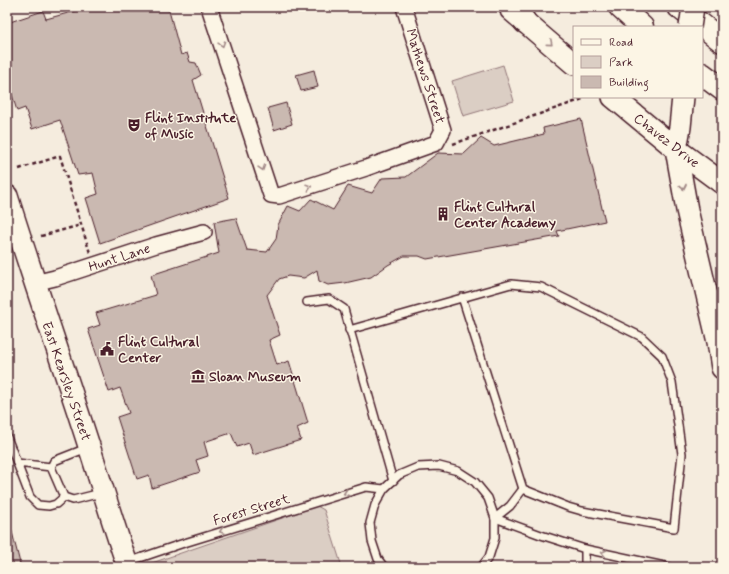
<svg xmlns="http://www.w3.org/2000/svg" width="729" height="574" font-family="Mynerve,sans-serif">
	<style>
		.green { fill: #dbcec4; stroke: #927678 }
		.building { fill: #cab9b1; stroke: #4a1f2b }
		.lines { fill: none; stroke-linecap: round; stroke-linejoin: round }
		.lane-casing { stroke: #4a1f2b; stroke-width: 10 }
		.street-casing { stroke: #4a1f2b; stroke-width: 18 }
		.secondary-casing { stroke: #4a1f2b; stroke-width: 24 }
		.highway-casing { stroke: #4a1f2b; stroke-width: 25 }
		.path { stroke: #4a1f2b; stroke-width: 2.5; stroke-dasharray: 4 3; stroke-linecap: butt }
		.lane { stroke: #fcf5e5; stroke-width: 7 }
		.street { stroke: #fcf5e5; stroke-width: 15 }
		.secondary { stroke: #fcf5e5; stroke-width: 21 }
		.highway { stroke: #fcf5e5; stroke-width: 22 }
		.secondary-bridge-casing { stroke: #4a1f2b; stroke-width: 24; stroke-linecap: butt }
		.secondary-bridge { stroke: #fcf5e5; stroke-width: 21 }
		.oneway { stroke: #a38a88 }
		.labels { text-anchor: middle; stroke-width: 3; stroke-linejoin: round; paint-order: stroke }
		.street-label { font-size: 14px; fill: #4a1f2b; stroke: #fcf5e5 }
		.poi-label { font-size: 14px; font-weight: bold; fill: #4a1f2b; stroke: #fcf5e5; text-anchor: start }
	</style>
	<rect width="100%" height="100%" fill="#f5ecde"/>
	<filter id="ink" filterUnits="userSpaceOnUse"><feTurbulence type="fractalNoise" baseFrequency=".025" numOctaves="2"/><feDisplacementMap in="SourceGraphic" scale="8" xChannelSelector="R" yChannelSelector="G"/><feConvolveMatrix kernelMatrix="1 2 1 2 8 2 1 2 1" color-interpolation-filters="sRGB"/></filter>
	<g filter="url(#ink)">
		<!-- green -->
		<g class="green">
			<polygon points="503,65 514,101 463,116 452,81"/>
			<polygon points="317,506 324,510 342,567 150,567 149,564"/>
		</g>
		<!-- building -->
		<g class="building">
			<polygon points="90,7 168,7 181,55 187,53 190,62 196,63 201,75 193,80 229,198 100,243 86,198 98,194 93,173 78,175 60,120 32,129 25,108 17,111 7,78 7,23 43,11 46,19"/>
			<polygon points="314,70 318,87 301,91 296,75"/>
			<polygon points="286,103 292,124 274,130 268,108"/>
			<polygon points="581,119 605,221 557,231 559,236 427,259 419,256 404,256 388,265 371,277 345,283 328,285 319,281 317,270 304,278 288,276 279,279 267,295 280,335 269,340 277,365 289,361 308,423 297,428 301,440 253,455 249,443 237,447 231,433 204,442 208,456 196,460 200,472 152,488 149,475 137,479 117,417 129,413 120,388 109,392 88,329 100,325 96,313 156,295 151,275 219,253 214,222 236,218 247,250 267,252 276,239 278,225 288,206 300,211 311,199 333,210 348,186 372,193 382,178 406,177 438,153 464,154 481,138 494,146 544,134 543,128"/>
			<polygon points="11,528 21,567 7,567 7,529"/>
		</g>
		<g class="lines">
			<!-- lane casing -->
			<g class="lane-casing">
				<g id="lane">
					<polyline points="307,302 329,299 344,309 393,481"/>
					<polyline points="349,330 511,284 541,287 642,337 662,356 672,382 682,454 674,528 582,511 568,507 523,489 462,297"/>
					<polyline points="7,437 30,497 38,505 49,506 56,504 64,497"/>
					<polyline points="87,448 54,461 51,467 64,497 73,500 101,493"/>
					<polyline points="17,463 51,467"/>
					<polyline points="495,518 541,535 585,549 669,567"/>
					<polyline points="495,518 510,506 523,489"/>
					<polyline points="128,562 181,544 366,487 384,489"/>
					<polyline points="384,567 378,559 372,541 370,523 375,505 384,489 399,475 418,467 439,466 458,471 475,482 488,498 495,518 495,538 489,557 481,567"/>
					<polyline points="541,567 544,567"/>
					<polyline points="585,567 585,549"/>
				</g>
			</g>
			<!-- street casing -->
			<g class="street-casing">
				<g id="street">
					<polyline points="209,7 271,195 279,196 366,168 436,143 443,130 404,7"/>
					<polyline points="34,283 55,278 156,245 204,232"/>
				</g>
			</g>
			<!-- secondary casing -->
			<g class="secondary-casing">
				<g id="secondary">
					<polyline points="511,10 574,64"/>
					<polyline points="613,97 676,149 722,183"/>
					<polyline points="683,97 680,127 676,149 687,210 718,342 722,368"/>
					<path d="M7,196C33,279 62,362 89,446C102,486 114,527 128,567"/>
				</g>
			</g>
			<!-- highway casing -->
			<g class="highway-casing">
				<g id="highway">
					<polyline points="515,7 525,22"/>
					<polyline points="620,7 642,27"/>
					<polyline points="679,7 722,41"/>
					<polyline points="702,74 722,89"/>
				</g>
			</g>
			<!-- path -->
			<g class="path">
				<polyline points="453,144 583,99"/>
				<polyline points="19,169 60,156 90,253"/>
				<polyline points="41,236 81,225"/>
			</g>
			<!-- lane -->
			<use href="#lane" class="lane"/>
			<!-- street -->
			<use href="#street" class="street"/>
			<!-- secondary -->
			<use href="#secondary" class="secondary"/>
			<!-- highway -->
			<use href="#highway" class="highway"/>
			<!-- secondary-bridge casing -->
			<g class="secondary-bridge-casing">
				<polyline id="secondary-bridge" points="690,27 693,7"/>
			</g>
			<!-- secondary-bridge -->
			<use href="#secondary-bridge" class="secondary-bridge"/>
		</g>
		<!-- one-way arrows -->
		<defs><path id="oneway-chevron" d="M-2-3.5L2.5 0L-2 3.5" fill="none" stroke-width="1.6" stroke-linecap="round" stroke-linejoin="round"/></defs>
		<g class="oneway">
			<use href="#oneway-chevron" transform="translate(550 43) rotate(41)"/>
			<use href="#oneway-chevron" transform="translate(222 44) rotate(72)"/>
			<use href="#oneway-chevron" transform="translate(262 168) rotate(72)"/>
			<use href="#oneway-chevron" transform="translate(309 187) rotate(-18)"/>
			<use href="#oneway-chevron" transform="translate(683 187) rotate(79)"/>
			<use href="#oneway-chevron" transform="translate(346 493) rotate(163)"/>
			<use href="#oneway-chevron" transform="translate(222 531) rotate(163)"/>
			<use href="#oneway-chevron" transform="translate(604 553) rotate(-168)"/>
		</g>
	</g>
	<!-- icons -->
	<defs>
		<g id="theatre-bare" transform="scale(1.08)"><path d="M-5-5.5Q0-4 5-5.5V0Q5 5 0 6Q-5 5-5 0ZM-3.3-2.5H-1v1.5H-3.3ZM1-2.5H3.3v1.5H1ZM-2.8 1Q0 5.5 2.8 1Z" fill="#4a1f2b" stroke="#fcf5e5" stroke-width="2.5" paint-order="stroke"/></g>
		<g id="building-bare" transform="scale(1.08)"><path d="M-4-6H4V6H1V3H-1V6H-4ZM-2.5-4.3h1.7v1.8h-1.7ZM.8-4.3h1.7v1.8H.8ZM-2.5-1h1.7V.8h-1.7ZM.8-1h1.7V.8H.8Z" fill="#4a1f2b" stroke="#fcf5e5" stroke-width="2.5" paint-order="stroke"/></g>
		<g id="civic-bare" transform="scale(1.08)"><path d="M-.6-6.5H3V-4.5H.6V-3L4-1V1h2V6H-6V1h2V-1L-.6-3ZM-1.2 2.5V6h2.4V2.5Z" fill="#4a1f2b" stroke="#fcf5e5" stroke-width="2.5" paint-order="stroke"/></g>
		<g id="museum-bare" transform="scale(1.08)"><path d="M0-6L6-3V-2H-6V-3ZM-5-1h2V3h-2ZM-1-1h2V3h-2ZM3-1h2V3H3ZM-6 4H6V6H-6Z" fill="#4a1f2b" stroke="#fcf5e5" stroke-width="2.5" paint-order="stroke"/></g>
	</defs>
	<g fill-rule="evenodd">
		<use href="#theatre-bare" x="134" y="125"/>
		<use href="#building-bare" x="443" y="214"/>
		<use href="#civic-bare" x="107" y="349"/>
		<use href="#museum-bare" x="198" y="376"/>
	</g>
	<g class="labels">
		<!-- street labels -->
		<g class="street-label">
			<text transform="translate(426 76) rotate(72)" y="5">Mathews Street</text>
			<text transform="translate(667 140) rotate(38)" y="5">Chavez Drive</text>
			<text transform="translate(119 257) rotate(-18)" y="5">Hunt Lane</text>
			<text transform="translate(67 381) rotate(71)" y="5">East Kearsley Street</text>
			<text transform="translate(251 509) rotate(-17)" y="5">Forest Street</text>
		</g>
		<!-- poi labels -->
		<g class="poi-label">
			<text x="145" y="122">Flint Institute<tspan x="145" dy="16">of Music</tspan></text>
			<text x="454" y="211">Flint Cultural<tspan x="454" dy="16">Center Academy</tspan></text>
			<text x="118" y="346">Flint Cultural<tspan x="118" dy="16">Center</tspan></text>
			<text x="209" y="381">Sloan Museum</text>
		</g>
	</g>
	<!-- margin -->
	<rect width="729" height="574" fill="none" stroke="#fcf5e5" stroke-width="24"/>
	<rect x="12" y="12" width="705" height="550" fill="none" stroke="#4a1f2b" stroke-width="1.5" filter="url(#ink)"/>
	<!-- legend -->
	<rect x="573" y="26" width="130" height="72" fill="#fcf5e5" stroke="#b59f9b"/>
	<rect x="581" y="39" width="20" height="6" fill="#fcf5e5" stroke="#b59f9b"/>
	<text x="609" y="46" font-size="12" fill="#4a1f2b">Road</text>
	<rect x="581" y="56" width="20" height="12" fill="#dbcec4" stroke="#b59f9b"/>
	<text x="609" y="66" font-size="12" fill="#4a1f2b">Park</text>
	<rect x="581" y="76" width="20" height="12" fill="#cab9b1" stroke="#b59f9b"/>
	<text x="609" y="86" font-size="12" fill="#4a1f2b">Building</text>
</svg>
